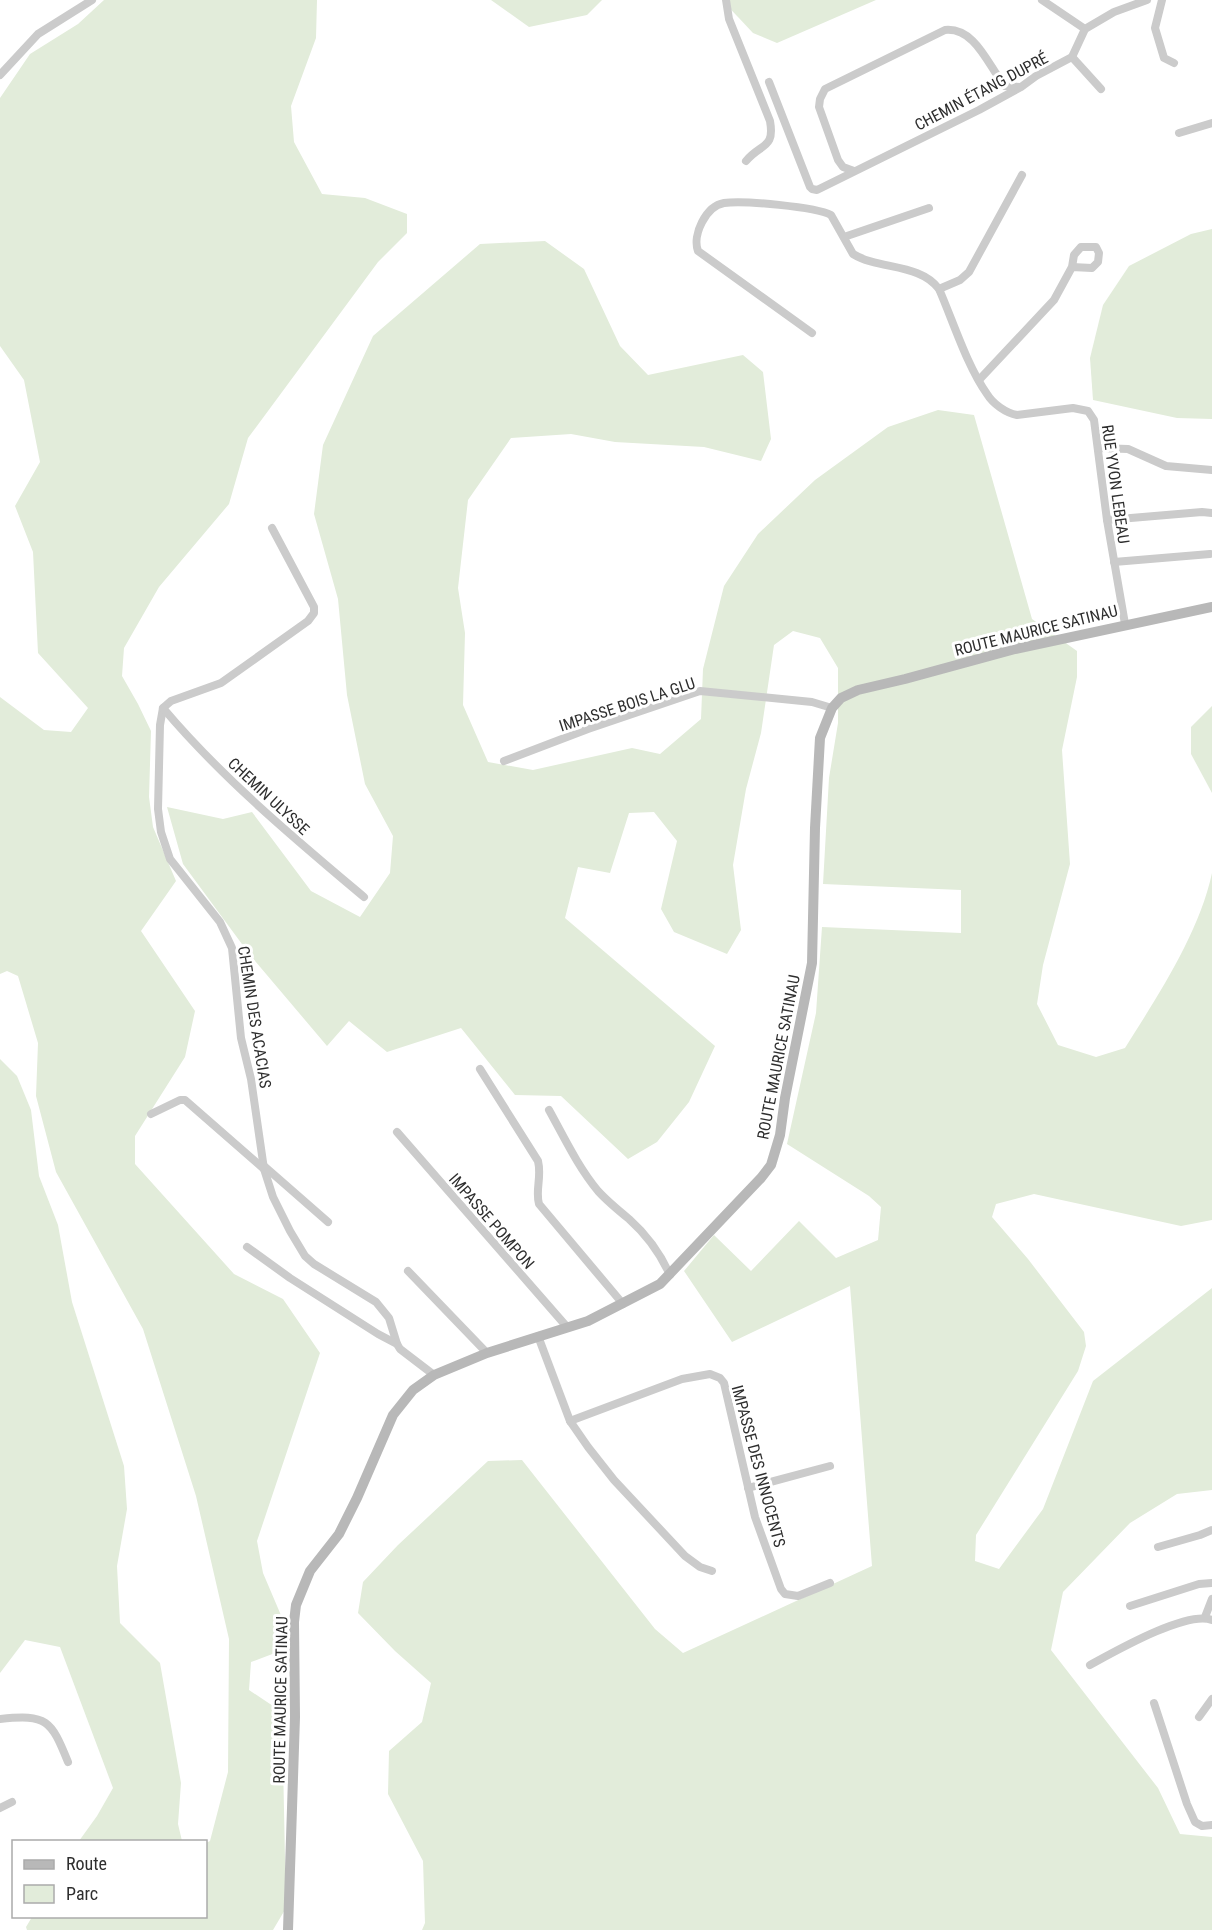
<svg xmlns="http://www.w3.org/2000/svg" width="1212" height="1930" font-family="'Roboto Condensed',sans-serif">
	<style>
		.green { fill: #e2ecda }
		.lines { fill: none; stroke-linecap: round; stroke-linejoin: round }
		.street { stroke: #cbcbcb; stroke-width: 8 }
		.secondary { stroke: #b8b8b8; stroke-width: 10 }
		.labels { text-anchor: middle; stroke-width: 6; stroke-linejoin: round; paint-order: stroke }
		.street-label { font-size: 16px; fill: #2e2e2e; stroke: #fff }
	</style>
	<rect width="100%" height="100%" fill="#fff"/>
	<!-- green -->
	<g class="green">
		<polygon points="104,0 317,0 316,38 291,106 294,142 322,194 365,198 407,214 407,233 378,262 248,438 229,504 159,587 124,648 122,676 138,704 151,731 149,797 153,827 176,881 141,931 195,1011 185,1057 135,1136 135,1164 234,1274 283,1299 320,1353 257,1541 263,1573 283,1620 275,1653 251,1662 249,1690 282,1712 286,1908 273,1930 27,1930 26,1927 32,1917 206,1916 206,1843 210,1841 228,1772 229,1639 196,1496 143,1329 56,1172 36,1096 38,1043 18,976 7,971 0,974 0,697 44,730 71,732 88,708 38,653 33,552 15,506 40,462 24,380 0,346 0,98 30,54 78,24"/>
		<polygon points="491,0 602,0 587,15 529,27"/>
		<polygon points="722,0 876,0 777,43 753,33"/>
		<polygon points="1212,229 1212,419 1177,418 1093,400 1090,358 1103,305 1129,266 1191,234"/>
		<path d="M545,241L584,269L620,346L648,375L743,355L763,372L771,439L761,461L704,447L615,442L571,434L511,438L468,500L458,588L465,633L463,705L488,762L533,770L632,748L660,754L701,719L703,669L724,586L758,534L815,480L888,427L938,410L974,415L1032,619L1077,651V677L1062,750L1070,864L1043,965L1037,1004L1058,1045L1096,1057L1125,1048C1157,997 1199,934 1212,873V1220L1181,1226L1034,1194L996,1204L992,1217L1028,1259L1084,1332L1086,1346L1078,1371L976,1535L975,1561L999,1569L1043,1509L1093,1381L1212,1288V1490L1177,1494L1130,1523L1063,1592L1051,1650L1158,1788L1180,1834L1212,1837V1930H422L425,1923L423,1861L388,1794L389,1751L422,1722L431,1683L395,1651L358,1613L363,1582L398,1545L488,1461L522,1460L655,1629L683,1653L872,1566L850,1286L732,1342L684,1271L714,1235L751,1271L799,1221L836,1258L878,1240L881,1207L869,1196L787,1144L816,1013L822,927L961,933V890L823,884L829,778L838,723V668L820,638L793,631L774,645L761,733L746,789L733,865L741,930L727,954L674,932L661,909L677,841L654,812L629,813L610,873L578,867L565,918L715,1046L689,1102L657,1142L628,1159L561,1096L515,1095L461,1028L387,1052L349,1021L327,1046L250,955L183,864L167,807L223,819L252,812L311,891L360,917L390,873L393,836L365,784L347,695L338,599L314,514L323,445L373,336L480,244Z"/>
		<polygon points="1212,706 1212,793 1191,754 1191,727"/>
		<polygon points="0,1059 17,1076 31,1110 39,1176 58,1225 72,1302 124,1466 127,1509 117,1566 120,1623 160,1663 181,1783 178,1824 182,1841 79,1841 97,1816 113,1788 60,1647 25,1640 0,1673"/>
	</g>
	<g class="lines">
		<!-- street -->
		<g class="street">
			<path d="M726,0L729,19L770,121C775,149 761,143 746,161"/>
			<polyline points="1042,0 1085,29"/>
			<polyline points="1162,0 1155,28 1164,58 1174,63"/>
			<polyline points="1072,57 1101,89"/>
			<polyline points="0,75 38,34 92,0"/>
			<polyline points="769,82 810,187 812,189 817,190 979,110 1021,87 1036,76 1072,57 1085,29 1114,12 1147,0"/>
			<polyline points="1179,133 1212,123"/>
			<path d="M854,171L843,167L838,160L819,107L820,99L825,89L945,30C976,27 989,68 1005,86L1020,87"/>
			<polyline points="844,237 929,208"/>
			<polyline points="939,289 960,280 969,272 1022,175"/>
			<path d="M812,333L698,251C692,235 706,206 724,203C743,200 816,207 831,215L853,254C879,270 920,263 939,289C953,321 967,366 987,394C993,404 1006,413 1017,415L1073,408L1088,411L1094,420L1107,520L1125,624"/>
			<polyline points="979,380 1054,300 1072,267 1074,255 1081,247 1096,247 1099,253 1098,262 1092,268 1072,267"/>
			<polyline points="1098,448 1128,449 1166,466 1212,470"/>
			<polyline points="1107,520 1202,512 1212,513"/>
			<polyline points="272,528 314,607 314,613 308,621 221,683 171,701 163,708 160,725 158,809 161,832 170,859 220,922 232,948 241,1038 251,1079 264,1169 273,1197 290,1231 305,1256 314,1264 376,1302 389,1318 397,1344 400,1349 434,1375"/>
			<polyline points="1114,562 1210,554"/>
			<path d="M163,708C222,778 294,838 364,897"/>
			<polyline points="504,761 588,729 700,691 812,702 832,708"/>
			<path d="M480,1069L538,1161C542,1177 535,1190 539,1204L623,1304"/>
			<path d="M549,1110C564,1137 578,1167 598,1191C607,1201 618,1210 629,1219C647,1235 660,1253 670,1275"/>
			<polyline points="151,1114 180,1100 185,1100 264,1169"/>
			<polyline points="397,1132 567,1327"/>
			<polyline points="264,1166 328,1222"/>
			<polyline points="247,1247 290,1278 378,1334 397,1344"/>
			<polyline points="408,1271 487,1353"/>
			<polyline points="538,1336 570,1421 588,1447 614,1480 685,1556 700,1567 712,1571"/>
			<polyline points="570,1421 682,1379 710,1374 720,1378 724,1383 755,1517 781,1589 785,1594 798,1596 830,1583"/>
			<polyline points="748,1488 830,1466"/>
			<polyline points="1158,1547 1200,1535 1212,1530"/>
			<polyline points="1130,1606 1199,1584 1212,1583"/>
			<polyline points="1205,1617 1212,1599"/>
			<path d="M1090,1665C1114,1652 1187,1610 1212,1620"/>
			<polyline points="1154,1703 1187,1804 1195,1822 1202,1826 1212,1825"/>
			<polyline points="1199,1717 1212,1699"/>
			<path d="M0,1719C47,1714 51,1720 68,1762"/>
			<polyline points="0,1808 12,1802"/>
		</g>
		<!-- secondary -->
		<polyline class="secondary" points="288,1930 295,1717 294,1622 296,1605 310,1571 339,1534 357,1498 393,1415 413,1390 434,1375 487,1353 588,1321 660,1284 761,1178 771,1165 780,1135 785,1098 812,963 815,828 820,738 832,708 841,698 858,690 905,679 1015,649 1212,607"/>
	</g>
	<g class="labels">
		<!-- street labels -->
		<g class="street-label">
			<text transform="translate(981 91) rotate(-28)" y="6">CHEMIN ÉTANG DUPRÉ</text>
			<text transform="translate(1116 484) rotate(82)" y="6">RUE YVON LEBEAU</text>
			<text transform="translate(1036 630) rotate(-14)" y="6">ROUTE MAURICE SATINAU</text>
			<text transform="translate(627 704) rotate(-18)" y="6">IMPASSE BOIS LA GLU</text>
			<text transform="translate(269 796) rotate(43)" y="6">CHEMIN ULYSSE</text>
			<text transform="translate(255 1017) rotate(81)" y="6">CHEMIN DES ACACIAS</text>
			<text transform="translate(778 1057) rotate(-79)" y="6">ROUTE MAURICE SATINAU</text>
			<text transform="translate(492 1221) rotate(49)" y="6">IMPASSE POMPON</text>
			<text transform="translate(759 1466) rotate(75)" y="6">IMPASSE DES INNOCENTS</text>
			<text transform="translate(280 1700) rotate(-89)" y="6">ROUTE MAURICE SATINAU</text>
		</g>
	</g>
	<!-- legend -->
	<rect x="12" y="1840" width="195" height="78" fill="#ffffff" stroke="#ababab" stroke-width="1.5"/>
	<rect x="24" y="1860" width="30" height="9" fill="#b8b8b8" stroke="#ababab" stroke-width="1.5"/>
	<text x="66" y="1870" font-size="18" fill="#2e2e2e">Route</text>
	<rect x="24" y="1885" width="30" height="18" fill="#e2ecda" stroke="#ababab" stroke-width="1.5"/>
	<text x="66" y="1900" font-size="18" fill="#2e2e2e">Parc</text>
</svg>
